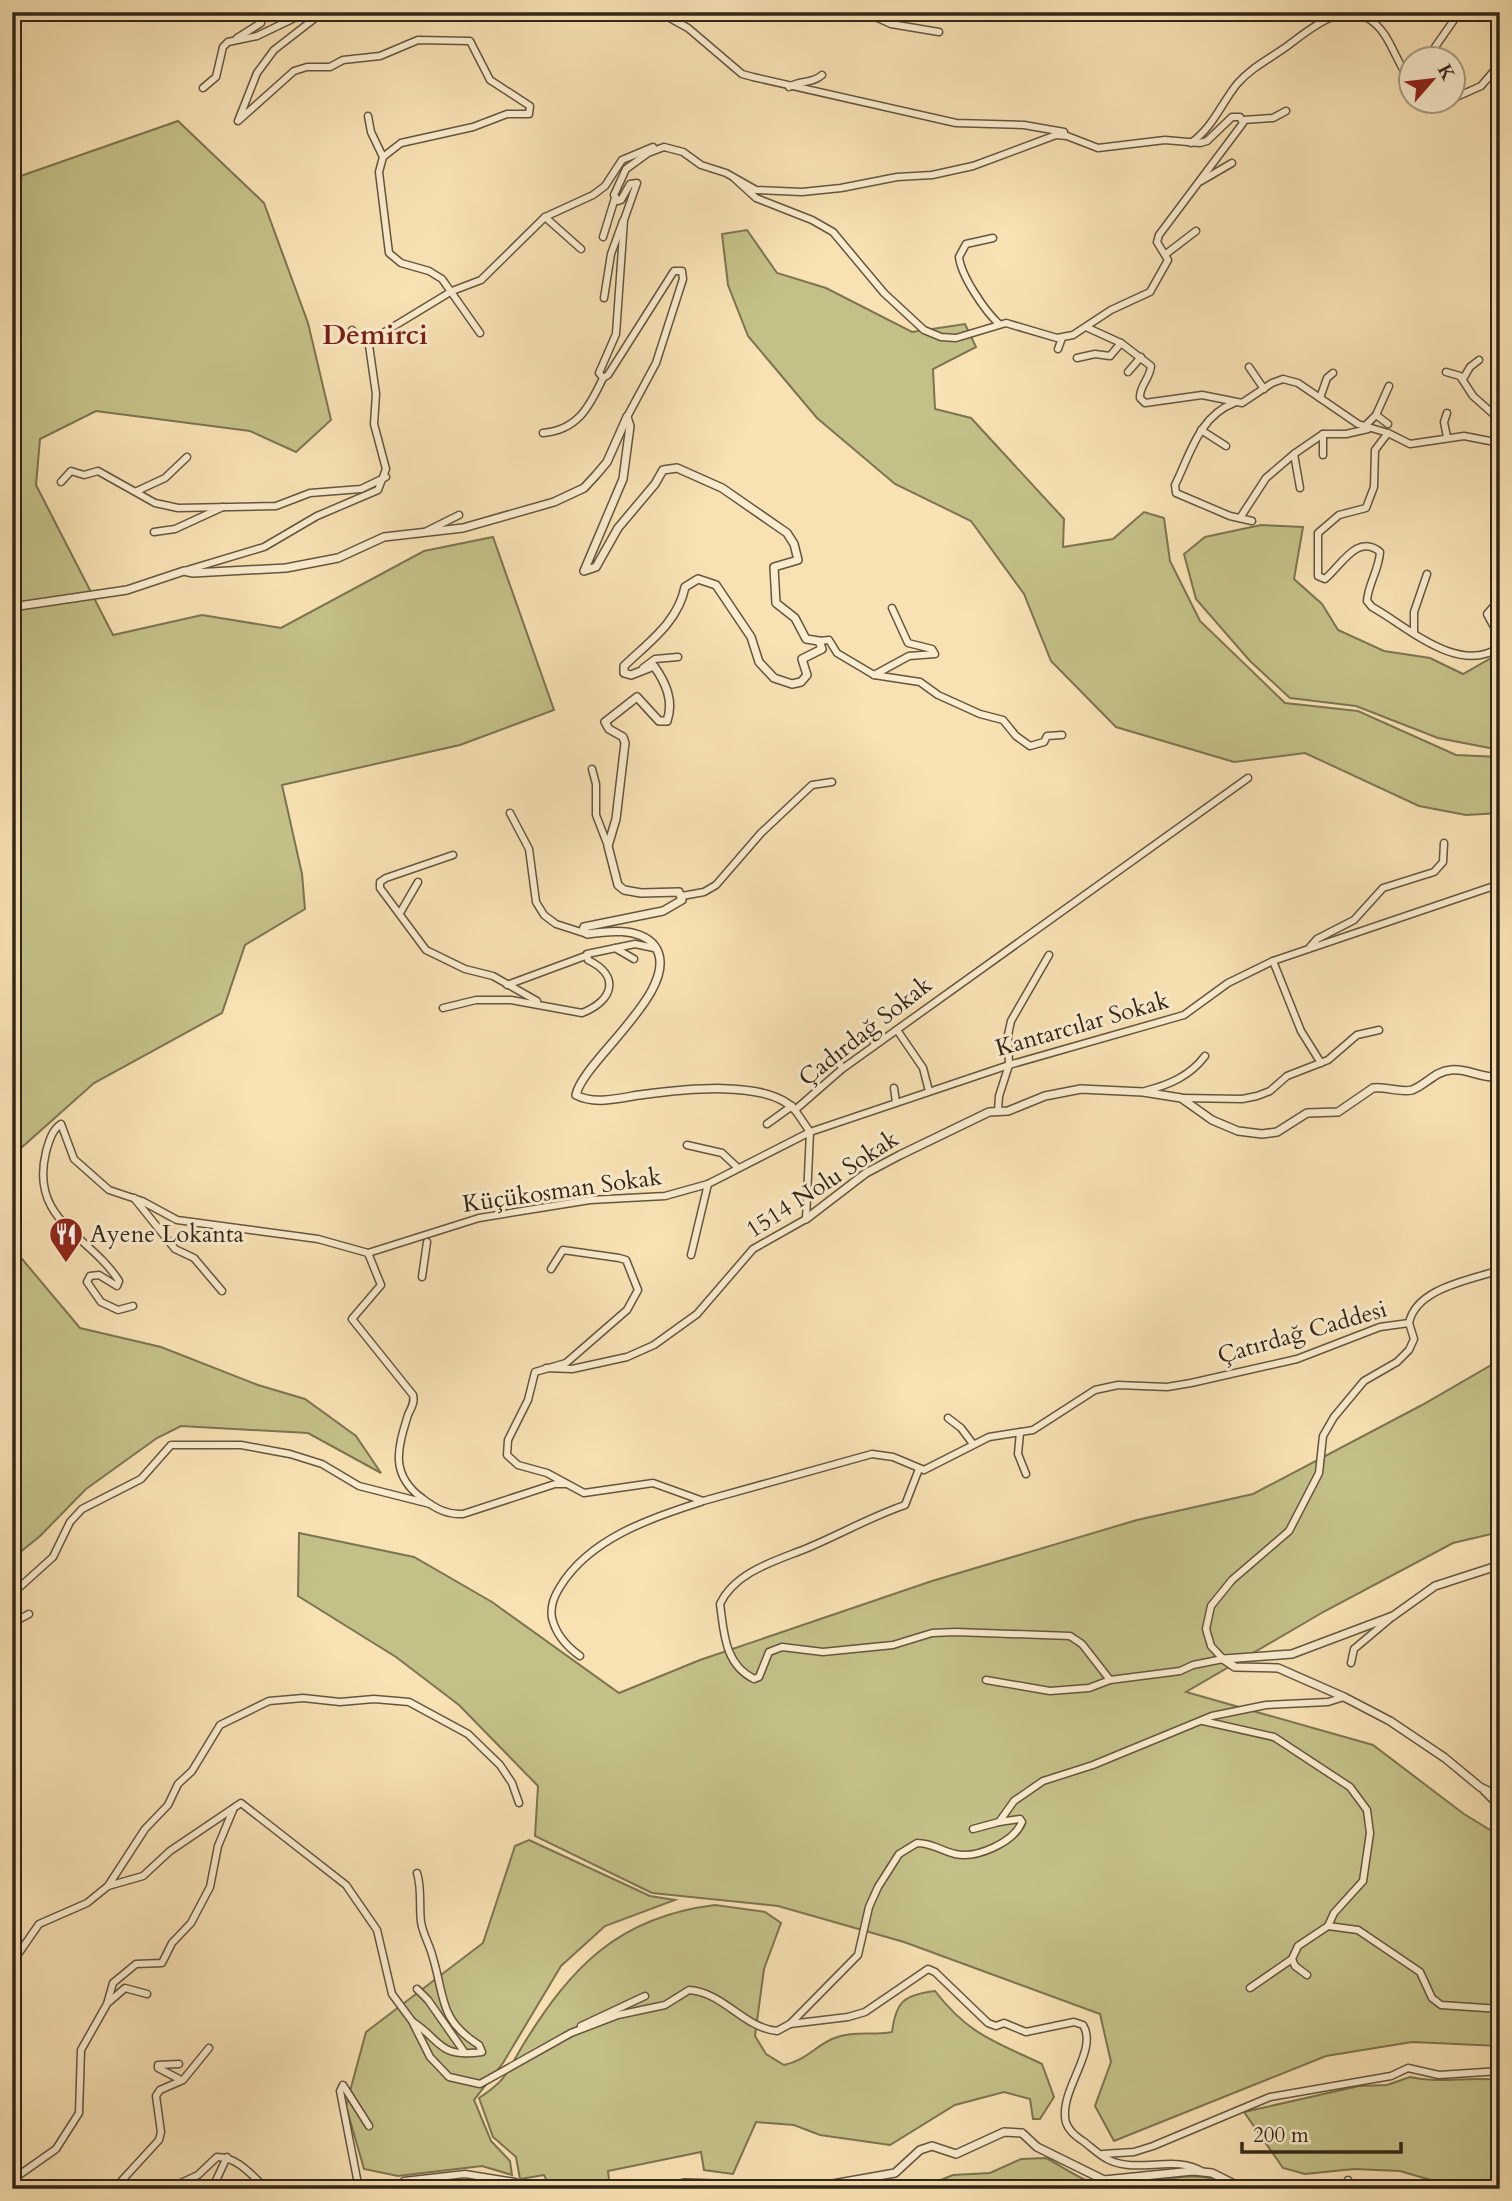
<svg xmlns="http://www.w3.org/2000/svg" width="1512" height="2201" font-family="Cardo,serif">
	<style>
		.green { fill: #c4c188; stroke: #7c7450; stroke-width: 2 }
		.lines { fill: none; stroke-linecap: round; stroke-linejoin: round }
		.minor-casing { stroke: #64553f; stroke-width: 9 }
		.tertiary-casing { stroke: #64553f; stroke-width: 10 }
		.minor { stroke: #faecce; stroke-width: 6 }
		.tertiary { stroke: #faecce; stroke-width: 7 }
		.labels { text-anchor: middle; stroke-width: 6; stroke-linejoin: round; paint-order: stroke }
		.street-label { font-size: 24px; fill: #332618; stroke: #faecce }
		.poi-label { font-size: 24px; fill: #332618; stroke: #faecce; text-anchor: start }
		.quarter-label { font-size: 28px; font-weight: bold; fill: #7a1f14; stroke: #faecce }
	</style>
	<rect width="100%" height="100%" fill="#f8e2b4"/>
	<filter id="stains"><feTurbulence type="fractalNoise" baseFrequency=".00286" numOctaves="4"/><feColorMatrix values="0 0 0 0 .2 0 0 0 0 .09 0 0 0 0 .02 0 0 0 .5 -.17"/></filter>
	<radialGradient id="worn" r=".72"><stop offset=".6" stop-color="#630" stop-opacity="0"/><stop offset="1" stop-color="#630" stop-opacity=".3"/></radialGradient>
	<!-- green -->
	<g class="green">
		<polygon points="178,121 264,203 308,323 331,420 296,452 250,431 96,411 40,439 36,485 113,635 202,615 281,628 424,551 493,537 554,710 460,745 282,785 302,874 305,909 245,945 222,1013 94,1083 20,1149 12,1164 12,179"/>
		<polygon points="747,230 777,273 826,288 912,332 965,324 976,347 933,369 935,409 971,418 1064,519 1063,547 1113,539 1144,512 1164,518 1170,561 1200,621 1285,703 1358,711 1456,755 1500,757 1500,813 1466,815 1419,806 1305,753 1234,762 1116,727 1051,661 1024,594 971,521 895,484 817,418 748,336 728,285 722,234"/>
		<polygon points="1261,525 1303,527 1294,579 1322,604 1338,630 1384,651 1430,658 1463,674 1500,653 1500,750 1438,738 1356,706 1290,698 1250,661 1196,599 1184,554 1205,537"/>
		<polygon points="12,1247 80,1328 161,1347 258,1385 305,1399 356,1436 381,1473 308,1433 181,1426 157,1438 86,1489 40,1536 12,1559"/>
		<polygon points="1500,1360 1500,1532 1453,1543 1325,1611 1186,1692 1373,1745 1464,1814 1500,1836 1500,2046 1412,2042 1326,2056 1114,2141 1095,2106 1111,2062 1100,2014 904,1942 778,1906 652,1893 535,1836 538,1786 459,1705 396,1657 298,1596 299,1533 414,1557 492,1602 619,1693 700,1660 932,1581 1137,1520 1253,1494 1422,1405"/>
		<polygon points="529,1840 650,1896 675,1900 605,1926 561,1966 503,2063 474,2100 491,2141 510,2161 512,2175 482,2166 398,2176 364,2169 346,2106 366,2032 483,1943 515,1846"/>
		<path d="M715,1905L765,1912L781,1923L764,1969L755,2036L766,2054L784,2065C806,2060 813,2048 832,2039C852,2030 872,2036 892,2032C896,2001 904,1995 935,1991C969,2035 994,2041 1042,2064L1054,2097L1040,2119H1033L1030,2099L1004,2092L955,2105L890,2145L820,2135L794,2125L756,2122L733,2174L704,2170L701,2152L608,2171L610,2189H551L544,2175L520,2179L516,2157L493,2137L479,2098C508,2079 506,2073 523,2045C571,1967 618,1917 715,1905Z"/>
		<path d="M1410,2077C1440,2084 1469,2076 1500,2080V2189H1461L1400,2171L1354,2169L1305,2174L1283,2168L1244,2112L1359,2086L1387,2085Z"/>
		<path d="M1046,2158C1064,2167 1090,2187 1111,2187C1149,2187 1199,2162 1233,2189H918L953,2175L990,2173L1021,2159Z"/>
	</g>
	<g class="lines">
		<!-- minor casing -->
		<g class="minor-casing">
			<g id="minor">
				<polyline points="323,12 274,50 257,73 238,121 294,71 307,67 330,67 343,60 380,56 418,40 470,41 490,80 530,106 529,114 507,114 473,127 401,143 383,157 379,172 389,253 401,263 429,271 442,279 480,333"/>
				<polyline points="659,12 688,28 742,74 753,77 956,123 1024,125 1064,132"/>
				<polyline points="864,12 891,24 939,32"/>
				<polyline points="237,38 261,23"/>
				<polyline points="1426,60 1456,17 1445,12"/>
				<path d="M789,87C800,80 812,84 822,75"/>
				<polyline points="203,88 216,77 223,47 228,42 257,36 307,12"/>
				<polyline points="1452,99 1481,86 1500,64"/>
				<polyline points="368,116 371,132 383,157"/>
				<polyline points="1243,120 1273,118 1286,111"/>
				<path d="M1191,143C1213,127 1221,104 1237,84C1251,68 1266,61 1283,49C1305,34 1339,0 1369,19C1390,32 1395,61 1410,80"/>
				<polyline points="1201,181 1232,163"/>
				<polyline points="545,217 581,249"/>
				<polyline points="603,237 615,198"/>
				<path d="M993,238L966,244L959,257C961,276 985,311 999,324"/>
				<polyline points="1166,254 1196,231"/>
				<polyline points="604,298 611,254 623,221"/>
				<path d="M1088,328L1121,343L1151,366C1150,379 1139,386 1140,398L1145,403L1202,395L1242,403L1272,383L1283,379L1298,383L1358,424L1388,433L1410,444L1464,436L1500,443"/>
				<polyline points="352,330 369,345"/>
				<polyline points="1058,349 1062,338"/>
				<polyline points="1077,358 1095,354 1110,356 1121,343"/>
				<polyline points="1249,367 1264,389"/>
				<polyline points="1128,372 1141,357"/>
				<polyline points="1446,372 1460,376 1473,396 1500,420"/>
				<polyline points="1463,379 1470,367 1479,360"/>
				<polyline points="1320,398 1327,378 1333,373"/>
				<path d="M1234,403C1199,416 1190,455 1175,485L1176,493L1230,516L1252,521"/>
				<polyline points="1376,415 1389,386"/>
				<polyline points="627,417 656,363 683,279 682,271 674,271 608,375 603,378 599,373 616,334 624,220 637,183 630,184 621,200 618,201 614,195 626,169 648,153 664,147 683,152 701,165 726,173 756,190 802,192 841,188 897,177 932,175 973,166 1056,135 1067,136 1098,148 1165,140 1200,143 1207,141 1232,117 1240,117 1243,123 1159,235 1157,242 1168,260 1150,292 1111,310 1073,335 1057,338 1006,323 956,338 941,337 924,330 884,293 833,232 812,220 756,198 733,177"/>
				<polyline points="1364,427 1376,415 1388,424"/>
				<polyline points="1201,430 1226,446"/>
				<path d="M543,433C577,430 589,408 603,378"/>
				<path d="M1388,433L1375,450L1374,487L1366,508L1339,515L1318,533V576L1325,579C1341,566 1357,533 1380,552C1379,570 1368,584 1367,601L1372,607C1407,626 1458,676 1500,647"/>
				<polyline points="1323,434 1323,455"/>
				<polyline points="1447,437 1444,422 1447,413"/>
				<polyline points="61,482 71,471 84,475 98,471 155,503 178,508 276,506 310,493 361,489 386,477"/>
				<polyline points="1300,488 1294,454 1323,434 1346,434 1368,429"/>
				<polyline points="137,491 165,478 187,457"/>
				<polyline points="1240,518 1266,478 1294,454"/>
				<polyline points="427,531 459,515"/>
				<polyline points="154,532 175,529 223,507"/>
				<polyline points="184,571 264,547 317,516 378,490 386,469 374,424 376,394 369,345 373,339 452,291 481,280 545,217 593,195 605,186 622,160 653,147"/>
				<polyline points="1500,599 1487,614 1500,638"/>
				<polyline points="1414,633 1414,612 1427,574"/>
				<polyline points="819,641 829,640 837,653 874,675 920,682 938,695 980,714 1003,720 1016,736 1030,746 1044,742 1047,736 1062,735"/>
				<polyline points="643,668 655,659 678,657"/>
				<polyline points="874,675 909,656 935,654 932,649 908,643 892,608"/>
				<polyline points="592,769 596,784 596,815 608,846"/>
				<polyline points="1248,778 842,1069 795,1110 810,1132 1009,1065 1184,1015 1228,983 1273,961 1500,884"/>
				<polyline points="510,813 529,849 536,902 544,915 556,924 584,933"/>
				<polyline points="453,855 386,878 380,882 380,888 426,950 465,969 493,976 537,1001"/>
				<polyline points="682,896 704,892 716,885 761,833 812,785 832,782"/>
				<polyline points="400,913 418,882"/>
				<polyline points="1310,947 1317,939 1354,920 1383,888 1434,872 1443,862 1444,843"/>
				<polyline points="615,948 634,959"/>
				<polyline points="1273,961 1301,1031 1321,1063"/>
				<polyline points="507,985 588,955"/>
				<path d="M443,1008L476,1000H511L582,1013C613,1001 621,976 588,960L587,954L635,944L654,948"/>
				<polyline points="870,1030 875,1045"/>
				<polyline points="897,1030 923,1068 929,1091"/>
				<polyline points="837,1054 842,1069"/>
				<polyline points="894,1088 896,1102"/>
				<path d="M1145,1091C1169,1085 1190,1076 1205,1056"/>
				<polyline points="1181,1098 1242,1099 1257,1096 1270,1091 1287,1076 1328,1060 1357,1035 1379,1030"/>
				<polyline points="998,1111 999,1096 1009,1065 1008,1035 1011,1021 1049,955"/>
				<polyline points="767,1124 792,1106"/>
				<polyline points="687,1145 722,1153 738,1168"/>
				<polyline points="134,1198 175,1249 194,1258 222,1291"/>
				<path d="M368,1253L381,1285L352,1319L413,1395C415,1403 411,1408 408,1415C397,1450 390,1475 423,1499C436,1509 448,1515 463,1514L555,1484H566"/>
				<polyline points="691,1255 708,1184"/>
				<polyline points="551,1269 563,1250 619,1258 626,1260 638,1290 627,1310 566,1363 535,1372 528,1400 508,1440 507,1455 518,1465 547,1473 584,1493 653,1483 703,1501 872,1454 893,1457 924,1470 989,1437 1033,1430 1095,1390 1118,1385 1167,1387 1191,1383 1297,1359 1380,1327 1409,1323"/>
				<polyline points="422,1277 427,1242"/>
				<path d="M133,1306L118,1310L101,1302L87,1282L90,1276L99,1275L117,1286L119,1281C90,1235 29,1221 46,1152C49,1141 52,1130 61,1124L74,1159L109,1190L142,1201L177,1220L318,1239L368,1253L479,1218L590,1200L665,1196L708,1184L810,1132L806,1219L753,1249L697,1314L654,1345L627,1357L572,1369L546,1368"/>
				<path d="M1409,1323C1416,1288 1470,1280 1500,1270"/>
				<polyline points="948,1418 961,1428 973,1444"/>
				<polyline points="1020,1432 1018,1454 1026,1474"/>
				<path d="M919,1469L905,1505C870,1517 839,1535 805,1549C775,1561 735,1572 720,1604C724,1632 724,1664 754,1679L759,1677L769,1652L782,1647L823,1652L893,1645L932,1633L955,1632L1070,1636L1082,1644L1110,1680"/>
				<polyline points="12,1594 53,1557 70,1522 82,1509 141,1479 171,1445 241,1445 290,1454 322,1464 359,1486 430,1504"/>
				<polyline points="12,1623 29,1614"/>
				<path d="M580,1656C566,1646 556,1635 552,1618C550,1606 554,1597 560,1587C589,1539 650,1518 701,1502"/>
				<polyline points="1223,1659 1211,1646 1206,1629 1211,1606 1232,1580 1289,1531 1319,1473 1323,1436 1334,1417 1364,1381 1397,1362 1409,1350 1414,1339 1409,1323"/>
				<polyline points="1351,1663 1354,1649 1392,1617"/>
				<polyline points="986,1680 1050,1691 1089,1688 1110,1680 1180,1671 1193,1665 1223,1659"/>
				<polyline points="1203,1721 1274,1737 1350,1787 1367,1810 1370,1833 1363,1881 1334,1913 1328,1926 1298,1946 1292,1959 1295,1966 1307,1975"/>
				<polyline points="1484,1791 1500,1807"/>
				<polyline points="973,1829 999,1822 1014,1801 1043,1781 1093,1765 1212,1716 1266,1705 1328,1702 1344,1697"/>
				<polyline points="108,1886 145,1829 168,1805 178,1784 192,1771 220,1725 269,1701 303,1698 340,1702 374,1699 409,1702 468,1734 500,1765 512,1783 519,1803"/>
				<polyline points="1328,1926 1358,1930 1420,1972 1432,1998 1441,2005 1500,2009"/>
				<path d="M12,1963L39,1924L87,1903L108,1886L143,1876L170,1851L241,1803L346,1885L377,1930L392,1994L412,2021L430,2057L449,2077L480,2084L571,2033L618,2015L665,2005L689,1990C723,1992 744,2028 777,2031L790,2024L858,1955L869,1907L878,1887L899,1854L917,1843C932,1843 942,1851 955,1854C977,1859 1014,1842 1022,1822L1020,1819L999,1822"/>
				<polyline points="1250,1988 1292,1959"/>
				<polyline points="417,1989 428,2000 465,2053"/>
				<polyline points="109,2002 125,1988 147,1994"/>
				<path d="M413,2022C442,2041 438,2058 482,2052L479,2045C439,2020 445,1998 433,1958C430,1945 423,1935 421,1922C419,1906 422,1889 417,1873"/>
				<path d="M790,2024L848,2017L865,2012L928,1969L935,1972L988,2023L996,2026L1004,2023L1026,2032L1074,2022L1083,2025C1098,2049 1063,2086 1065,2116C1065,2127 1075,2136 1083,2141C1091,2147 1100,2156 1109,2160C1139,2174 1176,2154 1203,2172"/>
				<polyline points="581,2026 645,1996"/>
				<polyline points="179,2064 158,2065 158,2068 181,2080"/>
				<polyline points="1103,2154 1134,2152 1153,2146 1270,2097 1391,2076 1408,2068 1439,2075 1500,2071"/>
				<polyline points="12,2180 56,2149 79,2113 81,2050 107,2004 113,1983 136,1964 162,1963 172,1943 191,1923 210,1887 218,1846 233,1810"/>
				<polyline points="404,2181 465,2174 515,2182 506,2189"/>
				<polyline points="114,2189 159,2140 161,2132 156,2096 160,2090 183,2080 209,2048"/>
				<path d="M168,2189L198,2175L217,2157C238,2157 252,2176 267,2189"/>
				<polyline points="212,2189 227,2157"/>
				<polyline points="359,2189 340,2091 343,2085 369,2126"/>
				<polyline points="1345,2189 1348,2180"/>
			</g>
		</g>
		<!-- tertiary casing -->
		<g class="tertiary-casing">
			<g id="tertiary">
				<path d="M627,417L630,426L623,479L584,571L596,567L618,528L655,484L663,470L677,468L722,488L787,533L794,544L798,560L774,567L776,603L795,618L806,639L819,641L822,649L802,659L807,675L801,682L792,684L774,678L759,662L751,637L716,585L698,579L685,587C678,622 649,642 624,666V673L631,675L654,666C666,683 674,701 667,721H659L637,697L605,722L609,729L623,737L625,743L616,819L608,846L618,885L624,890L641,893L679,892L682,900L663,911L584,927L583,930L587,934C607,931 639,927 654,945C686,986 583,1060 576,1095C594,1105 620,1098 639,1095C678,1090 766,1078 795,1110"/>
				<polyline points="12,607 127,590 184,571 193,573 286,568 338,558 384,537 463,528 554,502 584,488 596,475 607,462 627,417"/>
				<path d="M806,1219L866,1173L900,1155L989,1112L1008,1111L1045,1096L1081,1089L1143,1092L1181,1098L1212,1120L1238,1131L1262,1134L1277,1132L1307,1113L1338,1112L1373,1088C1386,1086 1399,1093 1412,1090C1426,1085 1435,1071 1451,1070C1468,1068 1481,1079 1500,1077"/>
				<polyline points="1223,1659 1235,1667 1278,1668 1344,1697 1390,1721 1445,1758 1480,1787 1500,1797"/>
				<polyline points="1224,1659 1292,1654 1393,1616 1435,1586 1500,1565"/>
				<polyline points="667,2189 684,2183 816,2187 895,2173 920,2150 932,2146 956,2154 1004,2132 1022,2133 1037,2147 1104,2180 1193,2171 1212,2173 1244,2189"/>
			</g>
		</g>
		<!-- minor -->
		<use href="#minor" class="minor"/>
		<!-- tertiary -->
		<use href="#tertiary" class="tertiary"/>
	</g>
	<!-- icons -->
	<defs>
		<g id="restaurant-pin" transform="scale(1.75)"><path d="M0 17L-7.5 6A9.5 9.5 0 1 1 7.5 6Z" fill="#8f2418" stroke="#faecce"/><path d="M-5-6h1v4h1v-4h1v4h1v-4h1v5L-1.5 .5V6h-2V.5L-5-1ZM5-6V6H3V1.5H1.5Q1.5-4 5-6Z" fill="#fff"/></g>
	</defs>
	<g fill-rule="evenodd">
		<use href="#restaurant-pin" x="66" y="1234"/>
	</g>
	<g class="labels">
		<!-- street labels -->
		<g class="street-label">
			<text transform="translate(1082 1024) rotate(-16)" y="8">Kantarcılar Sokak</text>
			<text transform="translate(865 1031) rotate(-38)" y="8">Çadırdağ Sokak</text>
			<text transform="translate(822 1184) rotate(-33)" y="8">1514 Nolu Sokak</text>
			<text transform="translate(562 1190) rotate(-8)" y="8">Küçükosman Sokak</text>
			<text transform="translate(1302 1332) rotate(-16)" y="8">Çatırdağ Caddesi</text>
		</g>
		<!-- poi labels -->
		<g class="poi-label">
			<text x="90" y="1242">Ayene Lokanta</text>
		</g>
		<!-- quarter labels -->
		<g class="quarter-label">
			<text x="375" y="344">Demirci</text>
		</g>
	</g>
	<!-- margin -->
	<rect width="1512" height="2201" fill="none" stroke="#f8e2b4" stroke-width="42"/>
	<rect x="14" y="14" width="1484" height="2173" fill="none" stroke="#332618" stroke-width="3.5"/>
	<rect x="21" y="21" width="1470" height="2159" fill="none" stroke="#332618" stroke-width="2"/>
	<!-- north arrow -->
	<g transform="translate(1432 80) rotate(62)"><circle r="33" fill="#faecce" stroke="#aa9d85" stroke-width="2"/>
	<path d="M0-5L12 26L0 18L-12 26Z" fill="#8f2418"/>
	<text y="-10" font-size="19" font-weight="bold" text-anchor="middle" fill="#332618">K</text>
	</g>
	<!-- scale -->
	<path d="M1242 2142v10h159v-10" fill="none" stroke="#332618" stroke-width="3.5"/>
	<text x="1253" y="2142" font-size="21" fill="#332618" stroke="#faecce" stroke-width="5" paint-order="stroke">200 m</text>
	<rect width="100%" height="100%" filter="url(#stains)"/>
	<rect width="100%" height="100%" fill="url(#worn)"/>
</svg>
